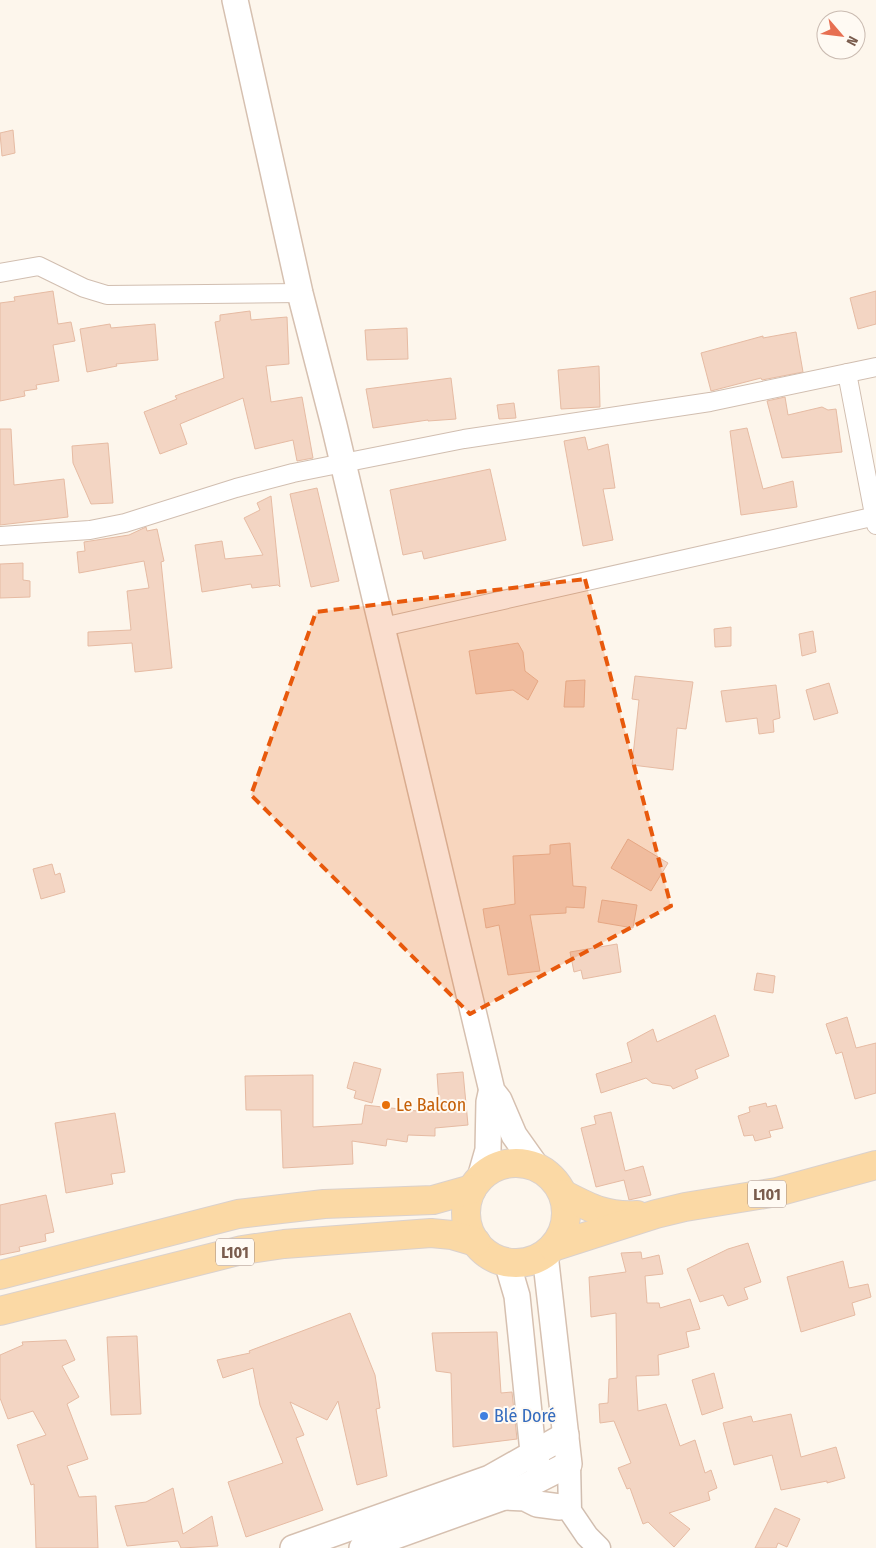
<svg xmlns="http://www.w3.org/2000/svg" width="876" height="1548" font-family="'Fira Sans Condensed',sans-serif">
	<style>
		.building { fill: #f3d5c3; stroke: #e6bba3 }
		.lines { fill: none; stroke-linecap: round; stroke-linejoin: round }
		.minor-casing { stroke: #d1beb0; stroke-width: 20 }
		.tertiary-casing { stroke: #d1beb0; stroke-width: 25 }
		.secondary-casing { stroke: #d6c0b0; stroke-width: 28 }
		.primary-casing { stroke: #dad1cd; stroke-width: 30 }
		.minor { stroke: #fff; stroke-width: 18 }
		.tertiary { stroke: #fff; stroke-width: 22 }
		.secondary { stroke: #fff; stroke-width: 25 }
		.primary { stroke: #fbd9a5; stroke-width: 28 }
		.marked { fill: #e8590c; fill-opacity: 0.2; stroke: #e8590c; stroke-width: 4; stroke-dasharray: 10 6; stroke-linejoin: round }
		.food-dot { fill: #e8710a; stroke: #fffaf3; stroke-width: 2 }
		.shop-dot { fill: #3f7fe0; stroke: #fffaf3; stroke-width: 2 }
		.labels { text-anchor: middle; stroke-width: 4; stroke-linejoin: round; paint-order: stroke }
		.shield { fill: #fffaf3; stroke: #a28b7f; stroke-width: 1 }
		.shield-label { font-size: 16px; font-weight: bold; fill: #7a5c4d }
		.food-label { font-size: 18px; fill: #c56008; stroke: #fffaf3; text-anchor: start }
		.shop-label { font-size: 18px; fill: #366cbe; stroke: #fffaf3; text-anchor: start }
	</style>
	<rect width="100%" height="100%" fill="#fdf6ec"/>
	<!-- building -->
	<g class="building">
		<polygon points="13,130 15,153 2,156 0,133"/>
		<polygon points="53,291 58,324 71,322 75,341 53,345 59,381 36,385 37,389 24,391 25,396 0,401 0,303 15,301 14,297"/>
		<polygon points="876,291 876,324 858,329 850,298"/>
		<polygon points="250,311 251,320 287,317 289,364 266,366 271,402 302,397 313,458 297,461 293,440 255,449 243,398 180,424 187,444 160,454 144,412 177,399 175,396 224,378 215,322 220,321 220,315"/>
		<polygon points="110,324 111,328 155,324 158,360 116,364 117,366 87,372 80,329"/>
		<polygon points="407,328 408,359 367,360 365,330"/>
		<polygon points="796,332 803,372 762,380 761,378 711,391 701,353 763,336 763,338"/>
		<polygon points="599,366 600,407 561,409 558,370"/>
		<polygon points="451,378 456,419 428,421 428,420 373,428 366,389"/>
		<polygon points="785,397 788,415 822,407 828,410 836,409 842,452 782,458 767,401"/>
		<polygon points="514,403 516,418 499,419 497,405"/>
		<polygon points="747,428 763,489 793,481 797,507 741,515 730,431"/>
		<polygon points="0,429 11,429 14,485 64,479 68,517 0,525"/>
		<polygon points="585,437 588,450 608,444 615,488 603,489 613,540 583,546 564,441"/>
		<polygon points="108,443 113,503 91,504 73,463 72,446"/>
		<polygon points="490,469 506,540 424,559 422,551 403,555 390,490"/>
		<polygon points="317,488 339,581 311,587 290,494"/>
		<polygon points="271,496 280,587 278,585 252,588 251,584 202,592 195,545 222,541 225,559 263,555 244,518 260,510 257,503"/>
		<polygon points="146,527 147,531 157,529 164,561 161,562 172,668 135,672 132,643 88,646 88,632 131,630 127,591 149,588 144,561 79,573 77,552 85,551 84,542 129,535"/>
		<polygon points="23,563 23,580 30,581 30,597 0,598 0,564"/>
		<polygon points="731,627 731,646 715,647 714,629"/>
		<polygon points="813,631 816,652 802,656 799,634"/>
		<polygon points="518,643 523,652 525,671 538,681 528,700 513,690 476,694 469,651"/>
		<polygon points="635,676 693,682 686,729 677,728 673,770 632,765 639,700 632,699"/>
		<polygon points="585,680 584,707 564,707 566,681"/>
		<polygon points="829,683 838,713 814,720 806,690"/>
		<polygon points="776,685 780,718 773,720 774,732 759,734 757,718 726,722 721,691"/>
		<polygon points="628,839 668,863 651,891 611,868"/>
		<polygon points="570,843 573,886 586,887 584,908 566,907 566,913 530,915 540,971 508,975 499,925 486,928 483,909 515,904 513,856 550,854 550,845"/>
		<polygon points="52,864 55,875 60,873 65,892 41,899 33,869"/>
		<polygon points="602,900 637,905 633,928 598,922"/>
		<polygon points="617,944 621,972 583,979 581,970 574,972 570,952"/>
		<polygon points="757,973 775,976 773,993 754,990"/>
		<polygon points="715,1015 729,1056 695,1070 698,1078 673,1089 671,1086 652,1083 646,1078 601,1093 596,1074 632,1062 627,1043 653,1029 657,1042"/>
		<polygon points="847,1017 856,1048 876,1043 876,1093 855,1099 842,1052 836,1054 826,1024"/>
		<polygon points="354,1062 381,1069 372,1103 354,1098 356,1091 347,1088"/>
		<polygon points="463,1072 468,1125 435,1128 435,1136 408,1135 407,1142 387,1139 386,1146 352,1141 353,1164 283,1168 281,1110 246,1110 245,1076 313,1075 313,1127 362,1124 365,1105 417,1111 417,1102 439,1103 437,1074"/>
		<polygon points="766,1103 767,1107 776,1105 783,1128 769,1131 771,1137 755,1141 753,1135 744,1136 738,1116 750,1112 749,1107"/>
		<polygon points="611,1112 625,1171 643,1166 651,1195 629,1200 624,1180 596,1187 581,1128 596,1124 594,1116"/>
		<polygon points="115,1113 125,1172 111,1174 113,1184 66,1193 55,1123"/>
		<polygon points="46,1195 54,1232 45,1234 46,1241 19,1247 20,1251 0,1255 0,1205"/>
		<polygon points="748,1243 761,1282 744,1288 748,1299 728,1306 723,1295 700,1302 687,1269 728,1249"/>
		<polygon points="641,1252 642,1259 659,1255 663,1274 645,1276 647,1303 659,1303 660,1308 690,1299 700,1329 686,1332 689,1347 658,1355 659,1375 636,1376 638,1411 666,1404 680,1446 695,1440 705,1473 711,1470 717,1488 708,1492 710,1500 669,1513 690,1529 674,1547 648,1522 643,1524 630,1488 627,1489 618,1468 631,1463 614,1421 600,1423 599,1404 608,1403 609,1379 617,1378 616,1313 591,1317 589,1277 626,1272 621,1253"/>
		<polygon points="843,1261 849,1288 868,1284 871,1297 852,1303 855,1315 801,1332 787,1277"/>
		<polygon points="350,1313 375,1375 380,1408 376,1409 387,1476 357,1485 338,1401 327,1420 290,1402 304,1435 296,1438 323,1510 246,1537 228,1482 283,1463 260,1405 253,1368 223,1378 217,1360 250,1353 249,1351"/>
		<polygon points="497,1332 501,1393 512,1392 517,1439 453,1447 451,1373 436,1371 432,1333"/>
		<polygon points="137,1336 141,1414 111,1415 107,1337"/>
		<polygon points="66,1340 75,1360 62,1366 79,1397 67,1404 88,1459 67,1466 79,1497 96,1496 98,1548 36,1548 34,1484 31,1485 17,1445 46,1435 33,1411 8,1419 0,1398 0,1355 23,1345 22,1342"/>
		<polygon points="714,1373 723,1408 702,1415 692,1380"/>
		<polygon points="791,1414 801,1457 836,1447 845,1478 827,1483 827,1481 781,1490 772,1455 734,1465 723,1423 751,1416 753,1422"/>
		<polygon points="173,1488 183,1534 212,1516 218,1546 181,1548 178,1541 127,1546 115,1506 146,1502"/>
		<polygon points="775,1508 800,1519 787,1547 778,1543 776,1548 755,1548"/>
	</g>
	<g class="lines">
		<!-- minor casing -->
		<g class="minor-casing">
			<g id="minor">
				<polyline points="0,273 39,266 84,288 107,295 300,293"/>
				<polyline points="847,373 876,525"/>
				<polyline points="0,536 90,530 125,523 236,488 293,473 464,439 710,402 876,367"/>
				<polyline points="383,627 876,516"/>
			</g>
		</g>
		<!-- tertiary casing -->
		<g class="tertiary-casing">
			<polyline id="tertiary" points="569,1464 570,1511 587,1536 599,1548"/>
		</g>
		<!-- secondary casing -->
		<g class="secondary-casing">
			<g id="secondary">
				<polyline points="235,0 300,293 334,425 492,1091 499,1100 514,1135 536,1166"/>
				<polyline points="480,1178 488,1150 489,1102 491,1093"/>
				<polyline points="507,1262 517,1296 533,1452 538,1466"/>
				<polyline points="504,1497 525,1498 537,1504 560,1507"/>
				<polyline points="293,1548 490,1478 566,1435"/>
				<polyline points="362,1548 504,1497 569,1464 545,1254"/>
			</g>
		</g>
		<!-- primary casing -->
		<g class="primary-casing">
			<g id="primary">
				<circle cx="516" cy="1213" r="50"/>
				<path d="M563,1194C590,1208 606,1217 637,1215"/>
				<polyline points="553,1247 656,1214 685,1207 777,1192 876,1165"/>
				<polyline points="0,1275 238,1214 324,1204 433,1200 472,1189"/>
				<polyline points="0,1311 242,1250 284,1244 431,1233 452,1235 476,1242"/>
			</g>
		</g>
		<!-- minor -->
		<use href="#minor" class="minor"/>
		<!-- tertiary -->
		<use href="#tertiary" class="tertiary"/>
		<!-- secondary -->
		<use href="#secondary" class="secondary"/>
		<!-- primary -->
		<use href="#primary" class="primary"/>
	</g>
	<!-- marked area -->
	<path class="marked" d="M585,579L671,906L470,1014L251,795L316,612Z"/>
	<!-- markers -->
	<circle class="food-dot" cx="386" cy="1105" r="5"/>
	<circle class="shop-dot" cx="484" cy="1416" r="5"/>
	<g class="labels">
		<!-- shield labels -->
		<g class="shield">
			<rect x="748" y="1180.5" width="38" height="27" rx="4"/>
			<rect x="216" y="1238.5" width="38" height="27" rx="4"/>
		</g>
		<g class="shield-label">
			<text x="767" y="1200">L101</text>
			<text x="235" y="1258">L101</text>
		</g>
		<!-- food labels -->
		<g class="food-label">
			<text x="396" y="1111">Le Balcon</text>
		</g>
		<!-- shop labels -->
		<g class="shop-label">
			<text x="494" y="1422">Blé Doré</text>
		</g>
	</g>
	<!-- north arrow -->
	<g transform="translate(841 35) rotate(118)"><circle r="24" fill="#fffaf3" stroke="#cabbb1"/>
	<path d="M0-4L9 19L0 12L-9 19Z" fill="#e76f51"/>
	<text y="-8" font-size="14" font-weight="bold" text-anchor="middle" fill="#7a5c4d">N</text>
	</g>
</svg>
